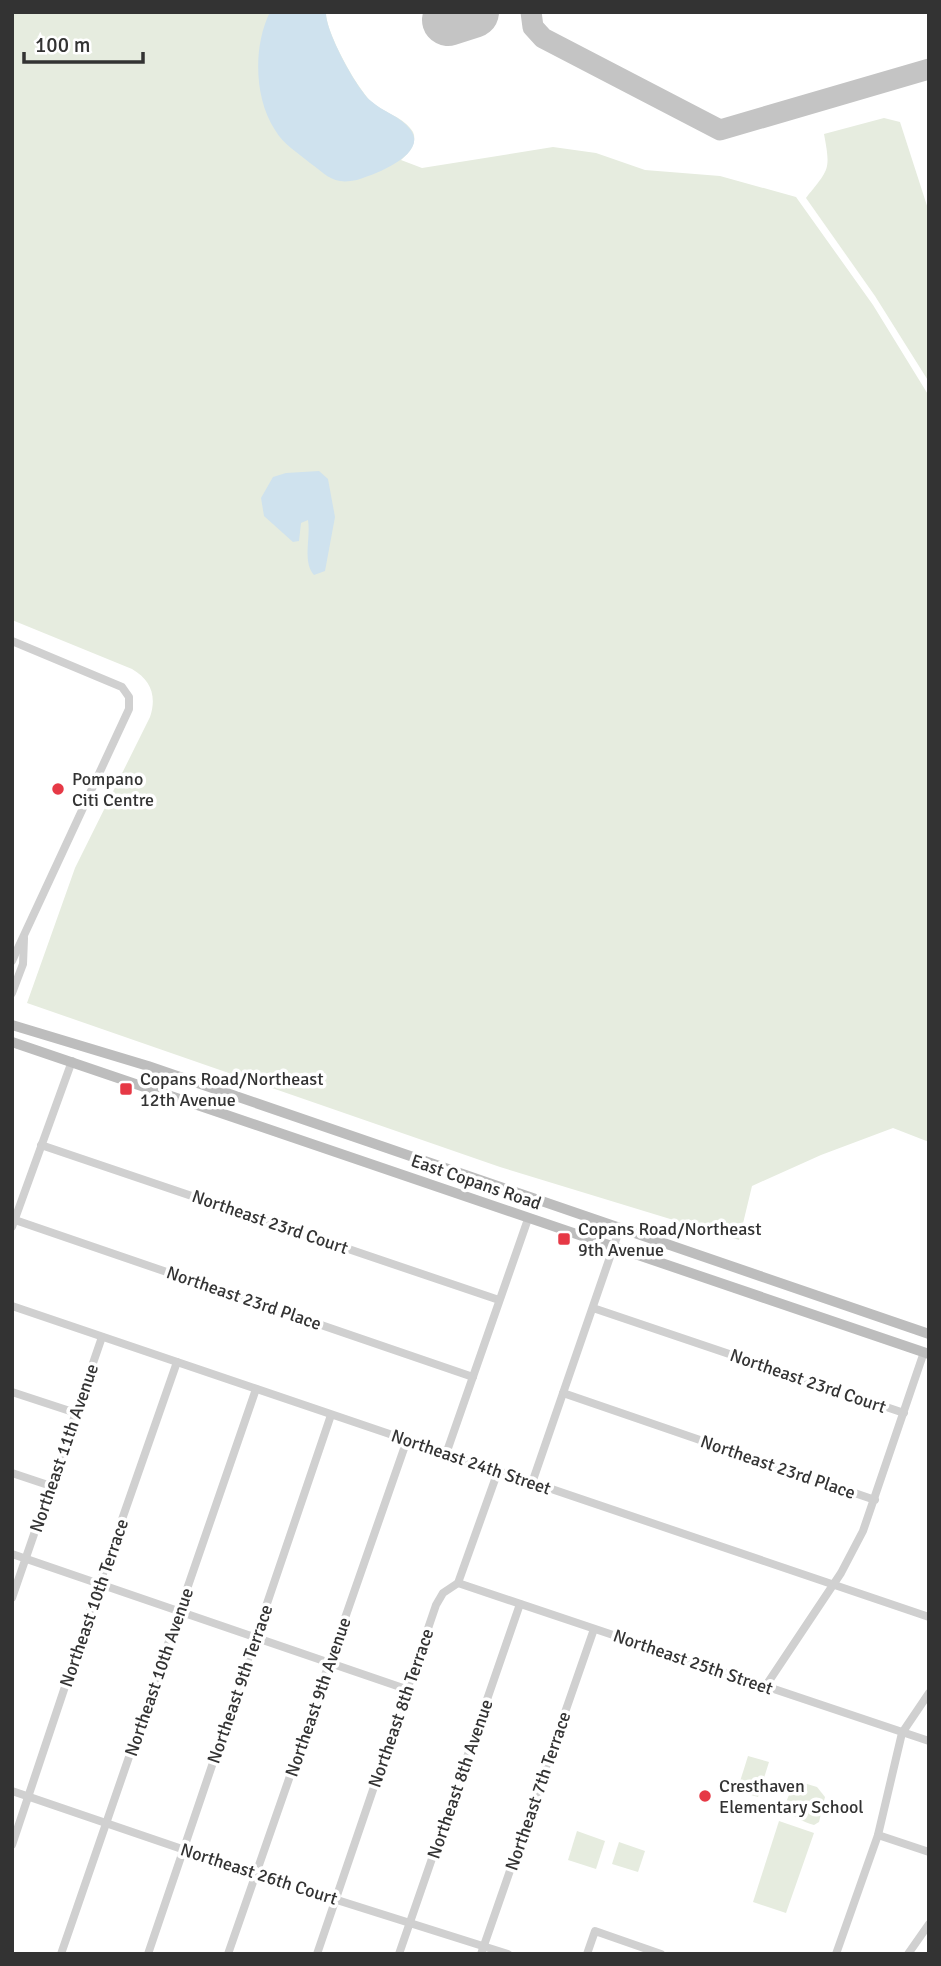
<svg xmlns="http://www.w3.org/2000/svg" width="941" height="1966" font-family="Signika,sans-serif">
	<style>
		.green { fill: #e6ecdf }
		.water { fill: #cfe2ee }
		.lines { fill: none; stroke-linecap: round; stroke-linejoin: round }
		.taxiway { stroke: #c4c4c4; stroke-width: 21 }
		.runway { stroke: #c4c4c4; stroke-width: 52 }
		.street { stroke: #d0d0d0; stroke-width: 8 }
		.secondary { stroke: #bdbdbd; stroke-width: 10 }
		.poi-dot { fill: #e63946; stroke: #fff; stroke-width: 2.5 }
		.labels { text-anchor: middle; stroke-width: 7; stroke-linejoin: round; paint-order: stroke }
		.poi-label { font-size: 18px; fill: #333; stroke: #fff; text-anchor: start }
		.street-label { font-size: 18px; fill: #333; stroke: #fff }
	</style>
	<rect width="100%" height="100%" fill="#fff"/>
	<!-- green -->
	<g class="green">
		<path d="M12,12H326C325,31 358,91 373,103C385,113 405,118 413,132C418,143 408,154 401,160L422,168L553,147L596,153L645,170L720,176L796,197L873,305L929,396V1142L893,1128L821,1155L752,1186L739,1240L500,1167L27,1003L75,868L150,717C157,696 151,680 132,669L12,620Z"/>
		<path d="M884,118L900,122L929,212V382L875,296L806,198C829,169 831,171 824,134Z"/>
		<polygon points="748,1756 769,1762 758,1797 737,1791"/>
		<path d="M807,1784L817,1787L825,1797L819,1822L814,1825C791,1818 775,1807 797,1785Z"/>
		<polygon points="779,1821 814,1833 786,1913 753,1902"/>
		<polygon points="577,1831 605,1841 596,1869 568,1860"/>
		<polygon points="619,1842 645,1851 638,1872 612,1864"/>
	</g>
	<!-- water -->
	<g class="water">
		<path d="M270,12H326C325,31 357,89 371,101C383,112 400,116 410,129C430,154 374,175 357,180C333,185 328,176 310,163C298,153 283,144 275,130C254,98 253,46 270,12Z"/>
		<path d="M319,471L328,479L335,517L325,571L314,575C302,561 311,538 308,520L301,523L299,541L293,542L264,516L261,498L273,477L286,473Z"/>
	</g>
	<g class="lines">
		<!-- taxiway -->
		<polyline class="taxiway" points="531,12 533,27 543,38 720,130 929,69"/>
		<!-- runway -->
		<polyline class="runway" points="448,20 473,12"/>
		<!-- street -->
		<g class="street">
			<polyline points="12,641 122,687 129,697 129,709 12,961"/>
			<polyline points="12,993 23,964 24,938"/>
			<polyline points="41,1145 499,1300"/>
			<polyline points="15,1220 473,1377"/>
			<polyline points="12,1227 72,1061"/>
			<polyline points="12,1306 929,1617"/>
			<polyline points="593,1308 904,1413"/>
			<polyline points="12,1392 76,1413"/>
			<polyline points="563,1393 875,1500"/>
			<polyline points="446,1454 528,1219"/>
			<polyline points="12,1473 51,1486"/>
			<polyline points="532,1483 620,1228"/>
			<polyline points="12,1554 406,1689"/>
			<polyline points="458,1583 929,1741"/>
			<polyline points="12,1598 102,1337"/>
			<polyline points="765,1687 841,1573 863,1531 924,1352"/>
			<polyline points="12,1791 255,1874 508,1954"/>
			<polyline points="878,1835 929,1852"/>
			<polyline points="12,1845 97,1591 177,1362"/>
			<polyline points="61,1954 256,1389"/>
			<polyline points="148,1954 331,1415"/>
			<polyline points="228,1954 407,1440"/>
			<polyline points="317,1954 436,1605 443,1593 458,1583 498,1471"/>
			<polyline points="399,1954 520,1604"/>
			<polyline points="481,1954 594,1629"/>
			<polyline points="587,1954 595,1931 661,1954"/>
			<polyline points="836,1954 878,1835 902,1733 929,1693"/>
			<polyline points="908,1954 929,1924"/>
		</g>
		<!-- secondary -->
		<g class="secondary">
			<polyline points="12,1025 148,1066 929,1334"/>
			<polyline points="12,1042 929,1354"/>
		</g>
	</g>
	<!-- markers -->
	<g class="poi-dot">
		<circle cx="58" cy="789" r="7"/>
		<rect x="119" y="1082" width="14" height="14" rx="3.5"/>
		<rect x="557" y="1232" width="14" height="14" rx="3.5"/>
		<circle cx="705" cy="1796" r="7"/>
	</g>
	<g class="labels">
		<!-- poi labels -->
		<g class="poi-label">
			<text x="72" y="785">Pompano<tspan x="72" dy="21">Citi Centre</tspan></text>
			<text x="140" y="1085">Copans Road/Northeast<tspan x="140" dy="21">12th Avenue</tspan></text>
			<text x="578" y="1235">Copans Road/Northeast<tspan x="578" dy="21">9th Avenue</tspan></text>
			<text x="719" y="1792">Cresthaven<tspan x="719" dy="21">Elementary School</tspan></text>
		</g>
		<!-- street labels -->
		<g class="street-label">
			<text transform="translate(476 1182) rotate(19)" y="6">East Copans Road</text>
			<text transform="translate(270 1222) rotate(19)" y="6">Northeast 23rd Court</text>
			<text transform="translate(244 1298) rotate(19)" y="6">Northeast 23rd Place</text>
			<text transform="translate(808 1381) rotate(19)" y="6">Northeast 23rd Court</text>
			<text transform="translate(64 1448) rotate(-71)" y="6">Northeast 11th Avenue</text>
			<text transform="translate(471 1462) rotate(19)" y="6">Northeast 24th Street</text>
			<text transform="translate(778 1467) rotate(19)" y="6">Northeast 23rd Place</text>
			<text transform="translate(94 1603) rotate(-71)" y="6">Northeast 10th Terrace</text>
			<text transform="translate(693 1662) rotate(19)" y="6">Northeast 25th Street</text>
			<text transform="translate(159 1672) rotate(-71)" y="6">Northeast 10th Avenue</text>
			<text transform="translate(240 1684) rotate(-71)" y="6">Northeast 9th Terrace</text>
			<text transform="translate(318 1697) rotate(-71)" y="6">Northeast 9th Avenue</text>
			<text transform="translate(401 1708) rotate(-71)" y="6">Northeast 8th Terrace</text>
			<text transform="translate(460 1779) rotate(-71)" y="6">Northeast 8th Avenue</text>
			<text transform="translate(538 1791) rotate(-71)" y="6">Northeast 7th Terrace</text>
			<text transform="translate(259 1874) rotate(18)" y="6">Northeast 26th Court</text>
		</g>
	</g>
	<!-- border -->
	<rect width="941" height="1966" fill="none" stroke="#333333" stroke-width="28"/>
	<!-- scale -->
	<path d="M24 52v10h119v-10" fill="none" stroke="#333333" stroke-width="3.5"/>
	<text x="35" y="52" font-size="21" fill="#333333" stroke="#ffffff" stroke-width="5" paint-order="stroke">100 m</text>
</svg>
